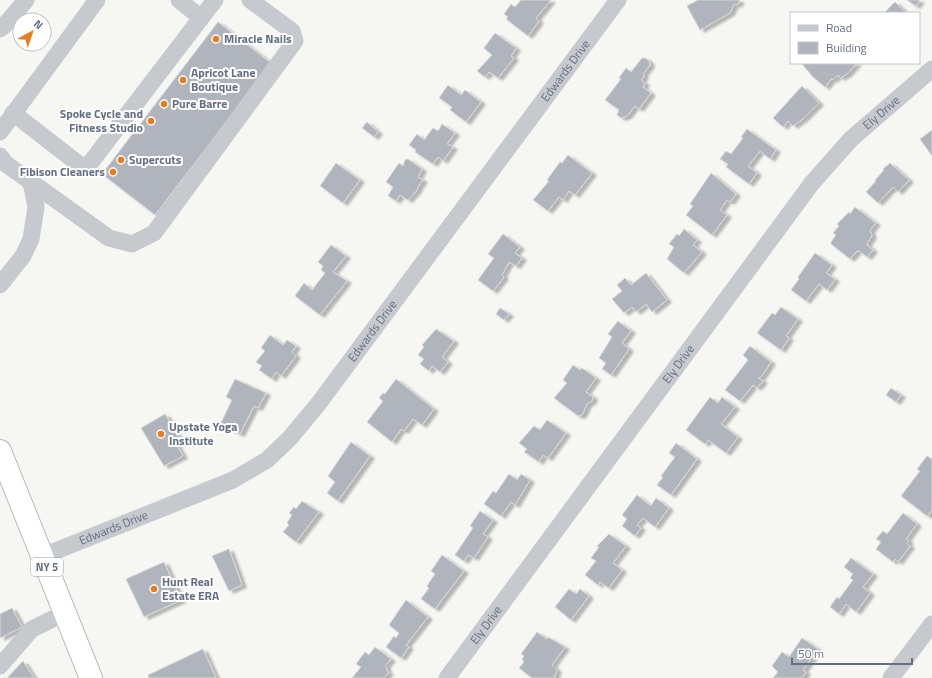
<svg xmlns="http://www.w3.org/2000/svg" width="932" height="678" font-family="'Titillium Web',sans-serif">
	<style>
		.building { fill: #b0b5bd; stroke: #d7d8d6; filter: url(#shadow) }
		.lines { fill: none; stroke-linecap: round; stroke-linejoin: round }
		.highway-casing { stroke: #b8babf; stroke-width: 24 }
		.minor { stroke: #c6c9cd; stroke-width: 17 }
		.highway { stroke: #fff; stroke-width: 22 }
		.poi-dot { fill: #eb7c1e; stroke: #fff; stroke-width: 1.5 }
		.labels { text-anchor: middle; stroke-width: 4; stroke-linejoin: round; paint-order: stroke }
		.shield { fill: #fff; stroke: #929aaa; stroke-width: 1 }
		.shield-label { font-size: 11px; font-weight: bold; fill: #646f86 }
		.poi-label { font-size: 12px; font-weight: bold; fill: #646f86; stroke: #fff; text-anchor: start }
		.street-label { font-size: 12px; fill: #646f86; stroke: #fff }
	</style>
	<defs>
		<filter id="shadow"><feDropShadow dx="4.5" dy="2.5" stdDeviation="1" flood-color="#0004"/></filter>
	</defs>
	<rect width="100%" height="100%" fill="#f6f7f3"/>
	<!-- building -->
	<g class="building">
		<polygon points="521,0 551,0 536,18 539,21 528,36 506,19 508,17 504,14 511,4 515,7"/>
		<polygon points="698,0 740,0 737,5 734,4 730,13 700,30 687,6"/>
		<polygon points="907,0 920,0 916,6"/>
		<polygon points="895,2 906,13 884,13"/>
		<polygon points="218,22 271,63 155,215 102,174"/>
		<polygon points="495,33 516,48 511,56 514,58 498,78 489,72 485,77 477,71 492,55 484,48"/>
		<polygon points="642,58 645,58 649,61 650,65 643,74 644,76 641,80 645,83 643,87 651,93 639,109 635,106 627,116 621,118 617,115 619,110 605,100 621,79 619,78 626,68 631,72"/>
		<polygon points="803,63 857,63 847,74 840,78 838,75 833,80 832,78 825,87 813,77 802,64"/>
		<polygon points="448,85 461,95 465,90 481,102 466,122 450,110 452,107 439,98"/>
		<polygon points="802,86 819,103 804,118 793,126 788,121 783,127 773,118"/>
		<polygon points="367,122 378,132 374,137 362,128"/>
		<polygon points="442,124 455,133 447,144 453,147 443,161 438,157 433,164 415,152 416,150 409,145 417,134 424,140 433,128 438,131"/>
		<polygon points="747,129 776,150 770,159 760,151 748,166 757,173 749,184 726,167 728,164 720,159 726,151 731,154 743,138 741,137"/>
		<polygon points="932,130 932,156 920,139"/>
		<polygon points="568,155 592,173 575,195 569,191 563,200 559,197 548,211 533,200 549,181 547,180 560,162 562,163"/>
		<polygon points="408,159 422,169 418,177 423,180 417,188 418,189 408,200 400,195 396,201 388,196 393,187 386,182 399,163 403,166 405,160"/>
		<polygon points="336,163 360,180 343,203 320,186"/>
		<polygon points="890,163 909,180 898,192 893,187 878,203 866,192 876,181 875,180 884,170 883,169"/>
		<polygon points="711,173 736,194 730,202 727,200 720,210 727,215 712,235 686,215 693,206 690,204"/>
		<polygon points="855,207 876,223 870,230 872,236 867,243 867,245 873,250 867,257 859,251 857,251 850,259 831,244 831,242 836,235 833,233 839,226 837,224 849,212 850,214"/>
		<polygon points="684,229 697,240 693,245 702,252 684,273 667,259 674,247 669,244 677,234 679,236"/>
		<polygon points="503,234 520,247 515,253 522,258 516,266 509,262 502,275 504,277 493,291 478,280 494,258 488,254"/>
		<polygon points="331,245 346,256 333,272 347,281 320,315 295,296 304,283 312,290 325,273 321,270 323,266 318,262"/>
		<polygon points="815,253 832,265 826,273 835,279 827,290 819,284 806,301 791,290 799,279 798,277"/>
		<polygon points="646,273 667,300 652,312 646,304 636,312 632,307 624,313 612,299 622,291 617,285 625,278 631,285"/>
		<polygon points="781,307 798,319 786,336 789,338 781,350 757,333 772,313 775,315"/>
		<polygon points="500,308 509,314 504,320 496,314"/>
		<polygon points="618,321 631,331 622,343 629,349 611,375 602,369 606,363 599,358 612,337 608,334"/>
		<polygon points="436,329 454,341 442,357 448,362 440,372 432,366 429,371 420,364 424,359 418,355 424,347 422,345"/>
		<polygon points="270,335 283,345 287,340 296,346 292,352 296,356 281,376 276,372 272,379 259,370 262,366 256,362 265,351 261,348"/>
		<polygon points="750,346 771,362 761,377 758,378 763,381 757,388 753,385 740,401 725,390 748,360 743,355"/>
		<polygon points="573,365 580,370 582,368 596,378 586,392 593,397 592,401 587,404 582,415 578,416 554,398 567,383 563,380"/>
		<polygon points="235,379 266,393 258,408 254,406 240,434 220,425 232,400 226,397"/>
		<polygon points="396,379 434,409 422,425 413,419 404,431 401,429 392,442 367,422 383,401 379,398 383,393 385,394"/>
		<polygon points="891,388 901,395 896,402 886,395"/>
		<polygon points="710,397 718,403 722,397 735,407 721,424 738,437 726,453 708,440 705,444 686,430"/>
		<polygon points="165,414 181,441 176,444 183,456 164,466 141,428"/>
		<polygon points="547,420 566,433 548,458 543,455 539,462 524,452 527,449 519,443 534,426 540,430"/>
		<polygon points="351,442 370,456 338,501 327,493 335,482 328,476"/>
		<polygon points="676,443 697,459 671,495 657,485 663,477 661,476 675,457 669,453"/>
		<polygon points="927,456 932,459 932,510 927,516 901,496 920,471 917,469"/>
		<polygon points="509,474 517,480 521,474 530,480 515,505 511,502 501,516 484,504 493,491 496,493"/>
		<polygon points="637,495 651,506 656,498 669,508 655,527 643,518 637,525 641,528 635,536 622,526 627,519 622,515"/>
		<polygon points="302,501 319,512 296,542 283,532 289,525 287,523 292,515 289,513 294,507 296,509"/>
		<polygon points="480,511 493,520 483,534 488,537 474,558 468,555 464,561 455,555 473,528 470,526"/>
		<polygon points="903,513 917,524 906,539 909,541 907,543 910,546 898,562 895,559 893,562 876,549 881,542 876,539 883,531 887,534"/>
		<polygon points="609,534 626,546 613,563 622,570 609,588 600,582 598,585 585,575 596,561 591,558 599,547 597,546"/>
		<polygon points="229,549 242,585 229,591 212,556"/>
		<polygon points="442,555 464,571 435,609 421,599 429,588 427,586 435,574 431,571"/>
		<polygon points="851,558 873,574 863,587 870,593 856,612 846,604 839,614 830,607 837,597 839,599 853,580 850,578 853,574 844,567"/>
		<polygon points="164,562 181,600 144,617 126,579"/>
		<polygon points="569,589 576,594 580,589 589,596 571,620 555,607"/>
		<polygon points="406,600 428,617 406,645 409,647 401,658 386,647 394,636 396,638 399,633 389,625"/>
		<polygon points="12,608 22,627 0,638 0,614"/>
		<polygon points="537,632 547,639 548,637 565,647 552,665 557,670 554,678 532,678 519,668 524,662 522,659 524,656 521,654"/>
		<polygon points="802,638 818,649 803,670 806,672 802,678 773,678 778,672 772,666 782,652 789,657"/>
		<polygon points="375,647 391,659 385,666 387,668 386,670 389,672 384,678 352,678 361,667 356,664 365,652 369,655"/>
		<polygon points="203,649 216,678 149,678 148,675"/>
		<polygon points="23,661 34,678 7,678"/>
	</g>
	<g class="lines">
		<!-- highway casing -->
		<g class="highway-casing">
			<polyline id="highway" points="0,451 91,678"/>
		</g>
		<!-- minor -->
		<g class="minor">
			<polyline points="179,0 201,18 215,0"/>
			<polyline points="0,29 4,26 26,0"/>
			<polyline points="13,113 80,165 88,166 201,18"/>
			<polyline points="0,132 97,0"/>
			<polyline points="0,156 6,164 109,238 132,244 154,233 295,41 292,31 250,0"/>
			<polyline points="0,285 23,256 31,239 36,207 31,182"/>
			<path id="s1" d="M43,556L233,480L267,460L290,438L319,403L618,0"/>
			<polyline points="0,666 32,629 65,613"/>
			<path id="s2" d="M447,678L812,183L851,139L932,69"/>
			<polyline points="891,678 932,624"/>
		</g>
		<!-- highway -->
		<use href="#highway" class="highway"/>
	</g>
	<!-- markers -->
	<g class="poi-dot">
		<circle cx="216" cy="39" r="4"/>
		<circle cx="183" cy="80" r="4"/>
		<circle cx="164" cy="104" r="4"/>
		<circle cx="151" cy="121" r="4"/>
		<circle cx="121" cy="160" r="4"/>
		<circle cx="113" cy="172" r="4"/>
		<circle cx="161" cy="434" r="4"/>
		<circle cx="154" cy="589" r="4"/>
	</g>
	<g class="labels">
		<!-- shield labels -->
		<rect class="shield" x="31" y="558" width="32" height="18" rx="3"/>
		<g class="shield-label">
			<text x="47" y="571">NY 5</text>
		</g>
		<!-- poi labels -->
		<g class="poi-label">
			<text x="224" y="43">Miracle Nails</text>
			<text x="191" y="77">Apricot Lane<tspan x="191" dy="14">Boutique</tspan></text>
			<text x="172" y="108">Pure Barre</text>
			<text x="143" y="118" text-anchor="end">Spoke Cycle and<tspan x="143" dy="14">Fitness Studio</tspan></text>
			<text x="129" y="164">Supercuts</text>
			<text x="105" y="176" text-anchor="end">Fibison Cleaners</text>
			<text x="169" y="431">Upstate Yoga<tspan x="169" dy="14">Institute</tspan></text>
			<text x="162" y="586">Hunt Real<tspan x="162" dy="14">Estate ERA</tspan></text>
		</g>
		<!-- street labels -->
		<g class="street-label">
			<text dy="4" stroke="none"><textPath href="#s1" startOffset="735">Edwards Drive</textPath></text>
			<text dy="4" stroke="none"><textPath href="#s2" startOffset="714">Ely Drive</textPath></text>
			<text dy="4" stroke="none"><textPath href="#s1" startOffset="411">Edwards Drive</textPath></text>
			<text dy="4" stroke="none"><textPath href="#s2" startOffset="390">Ely Drive</textPath></text>
			<text dy="4" stroke="none"><textPath href="#s1" startOffset="76">Edwards Drive</textPath></text>
			<text dy="4" stroke="none"><textPath href="#s2" startOffset="66">Ely Drive</textPath></text>
		</g>
	</g>
	<!-- legend -->
	<rect x="790" y="12" width="130" height="52" fill="#ffffff" stroke="#c1c5cf"/>
	<rect x="798" y="25" width="20" height="6" fill="#c6c9cd" stroke="#c1c5cf"/>
	<text x="826" y="32" font-size="12" fill="#646f86">Road</text>
	<rect x="798" y="42" width="20" height="12" fill="#b0b5bd" stroke="#c1c5cf"/>
	<text x="826" y="52" font-size="12" fill="#646f86">Building</text>
	<!-- north arrow -->
	<g transform="translate(32 32) rotate(40)"><circle r="19" fill="#ffffff" stroke="#c1c5cf"/>
	<path d="M0-3L7 15L0 10L-7 15Z" fill="#eb7c1e"/>
	<text y="-6" font-size="11" font-weight="bold" text-anchor="middle" fill="#646f86">N</text>
	</g>
	<!-- scale -->
	<path d="M792 658v6h120v-6" fill="none" stroke="#646f86" stroke-width="2"/>
	<text x="798" y="658" font-size="12" fill="#646f86" stroke="#ffffff" stroke-width="3" paint-order="stroke">50 m</text>
</svg>
